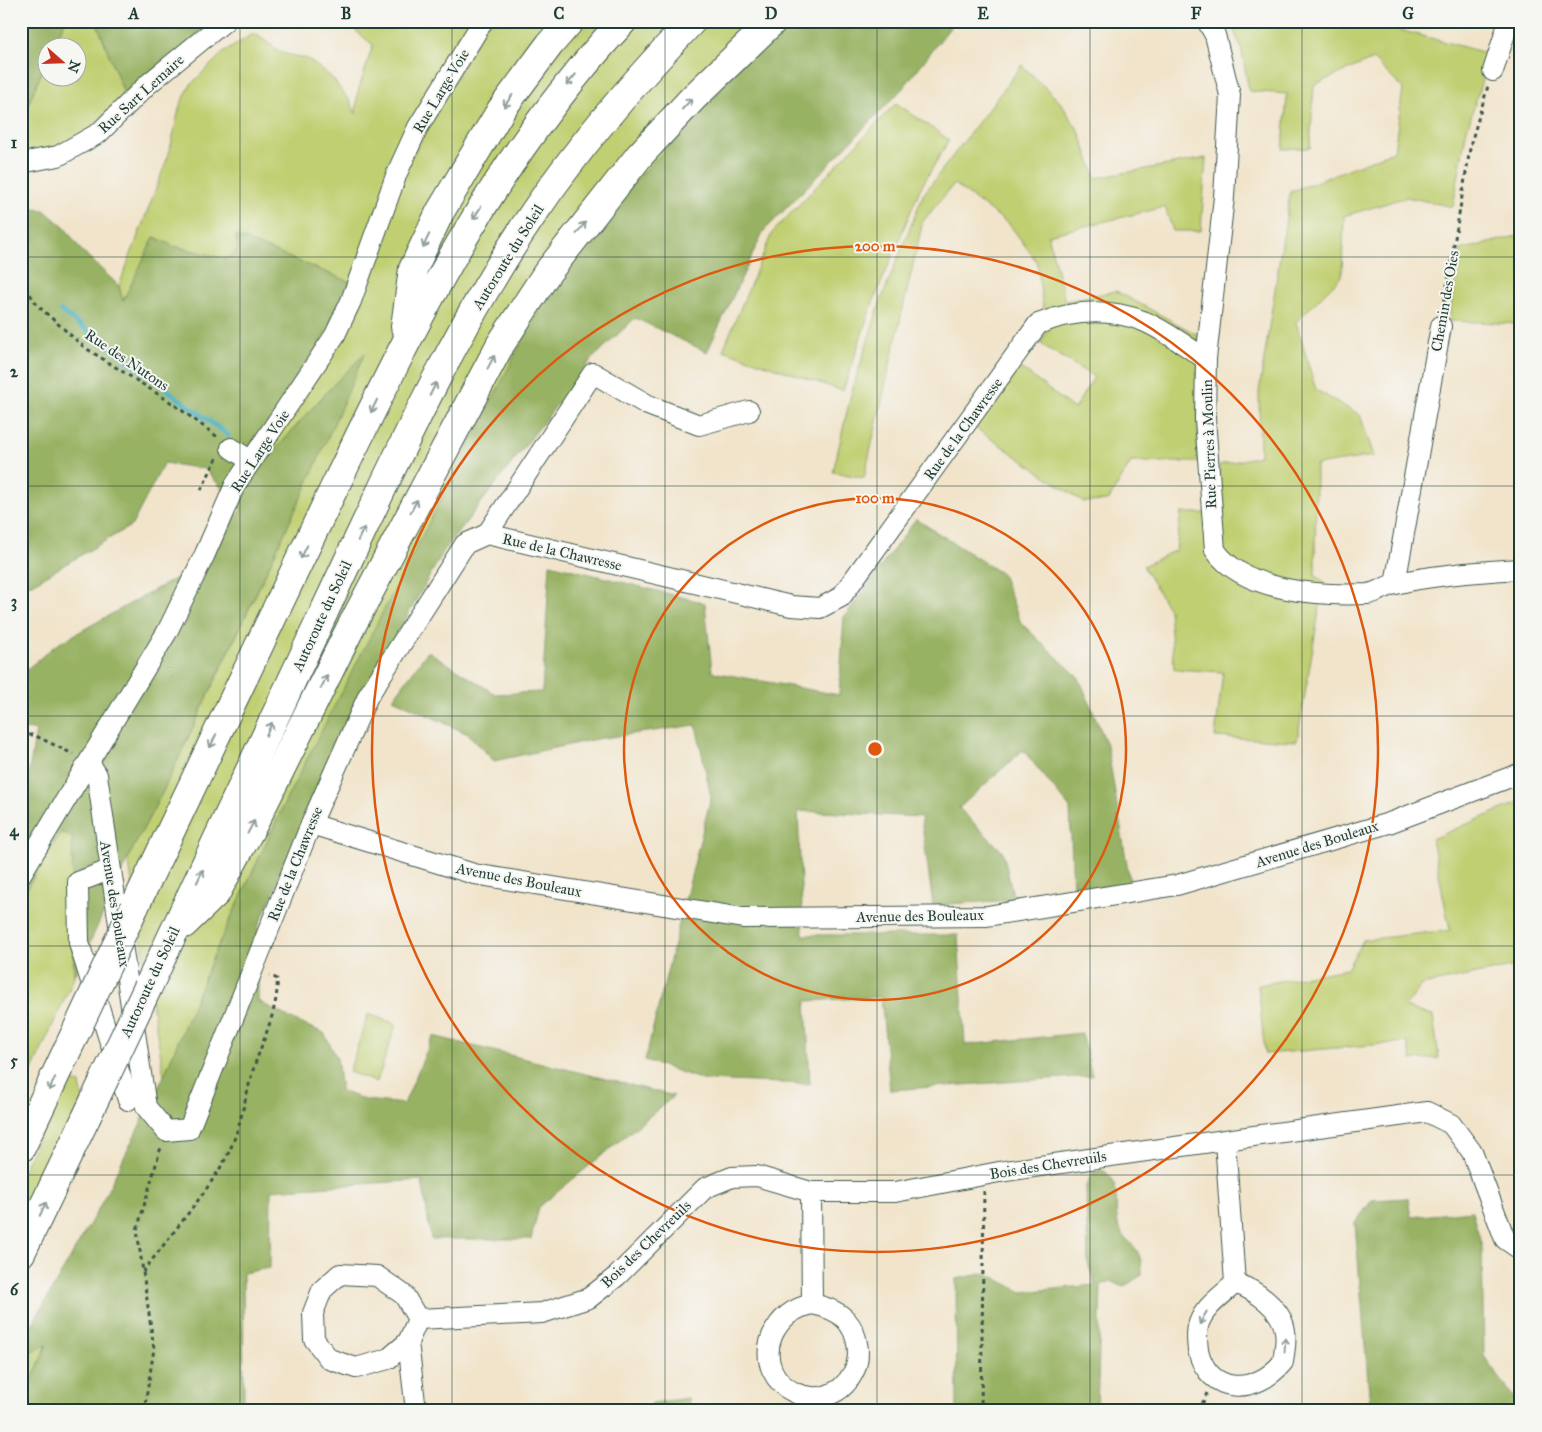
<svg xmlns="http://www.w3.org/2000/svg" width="1542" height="1432" font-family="'IM FELL Great Primer',serif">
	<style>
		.green { fill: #c0cf71; stroke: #708652 }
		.forest { fill: #98b263; stroke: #5c784c }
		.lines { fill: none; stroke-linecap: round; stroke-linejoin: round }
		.stream { stroke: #3dacbb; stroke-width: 5 }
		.minor-casing { stroke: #3e564b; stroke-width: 22 }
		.highway-casing { stroke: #3e564b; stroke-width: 30 }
		.path { stroke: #3e564b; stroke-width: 3; stroke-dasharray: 4 4; stroke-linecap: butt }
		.minor { stroke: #fff; stroke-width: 20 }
		.highway { stroke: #fff; stroke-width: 28 }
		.highway-bridge-casing { stroke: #3e564b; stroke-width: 30; stroke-linecap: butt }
		.highway-bridge { stroke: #fff; stroke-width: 28 }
		.oneway { stroke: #8f9e9a }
		.grid { fill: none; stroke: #1f3d34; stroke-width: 1; stroke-opacity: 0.55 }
		.ring { fill: none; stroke: #de580e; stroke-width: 2.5 }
		.labels { text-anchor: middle; stroke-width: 4; stroke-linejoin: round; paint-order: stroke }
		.street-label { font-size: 15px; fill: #1f3d34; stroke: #f6f6f2 }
		.centre { fill: #de580e; stroke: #f6f6f2; stroke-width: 2.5 }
		.ring-label { font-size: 15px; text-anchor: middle; font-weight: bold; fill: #de580e; stroke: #f6f6f2; stroke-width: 4; stroke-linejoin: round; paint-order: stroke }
		.neatline { fill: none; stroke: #1f3d34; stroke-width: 2 }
		.grid-label { font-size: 16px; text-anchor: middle; font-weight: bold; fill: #1f3d34 }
	</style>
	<rect width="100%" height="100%" fill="#f6f6f2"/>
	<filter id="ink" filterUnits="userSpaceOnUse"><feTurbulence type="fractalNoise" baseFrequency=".02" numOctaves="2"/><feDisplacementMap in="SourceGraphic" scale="10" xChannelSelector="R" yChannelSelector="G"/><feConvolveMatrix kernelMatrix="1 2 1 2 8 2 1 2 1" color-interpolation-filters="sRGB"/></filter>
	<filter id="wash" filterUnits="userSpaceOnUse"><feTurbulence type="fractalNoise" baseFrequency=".0096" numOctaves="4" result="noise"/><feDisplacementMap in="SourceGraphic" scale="20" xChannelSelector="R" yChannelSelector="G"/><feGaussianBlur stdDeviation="1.12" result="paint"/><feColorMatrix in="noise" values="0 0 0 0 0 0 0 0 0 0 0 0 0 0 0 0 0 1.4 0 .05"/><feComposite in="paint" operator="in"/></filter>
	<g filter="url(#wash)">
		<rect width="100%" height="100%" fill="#f1e4cb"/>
		<!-- green -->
		<g class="green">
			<polygon points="65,21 96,21 125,96 75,142 21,156 21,122 47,59 48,78 78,78 78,48 52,47"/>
			<path d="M344,21H477L350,282L236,237C239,249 238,252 227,259L173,246L155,237L123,302L119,286L169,154L180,105L191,84L223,53L254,33L282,53L308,59L331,77L350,101L356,114L357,95L373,45Z"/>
			<polygon points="488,21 767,21 716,96 628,189 288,796 215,952 164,1076 128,858 163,791 244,620 305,489 364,354 333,385 254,475 407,165"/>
			<polygon points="1230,21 1366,21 1490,54 1466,133 1453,207 1407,197 1344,216 1342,276 1296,322 1316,390 1360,415 1374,456 1316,465 1315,575 1324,582 1297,741 1215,737 1223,672 1174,669 1169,610 1143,566 1176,550 1181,513 1221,513 1219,465 1260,456 1259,392 1290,192 1394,151 1403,89 1373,59 1314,85 1310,148 1283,149 1287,94 1249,91 1241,47"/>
			<polygon points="1022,65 1060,102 1079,131 1096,178 1206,158 1201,231 1173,231 1165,207 1048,235 1065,301 1116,291 1198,335 1198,462 1131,462 1108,501 1083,502 974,427 1017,365 1074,409 1094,377 1041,344 1046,332 1037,262 1010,225 954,184 923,221 864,478 833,472 852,390 880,303 923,195"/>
			<polygon points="896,103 949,140 920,189 870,310 843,391 723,350 772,233"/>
			<polygon points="1521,235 1521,324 1449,321 1460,250"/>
			<polygon points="1521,801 1521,965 1422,985 1405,1007 1433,1016 1439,1058 1412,1060 1407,1042 1265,1054 1258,985 1347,969 1363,940 1450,930 1432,839"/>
			<polygon points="61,832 73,837 74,978 21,1095 21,898"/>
			<polygon points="368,1014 396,1024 377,1082 349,1072"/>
			<polygon points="67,1079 80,1084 83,1099 21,1229 21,1174"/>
			<polygon points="47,1344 21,1406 21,1355"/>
		</g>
		<!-- forest -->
		<g class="forest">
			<polygon points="21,21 65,21 52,47 48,48 47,59 21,122"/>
			<polygon points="96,21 219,21 125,96"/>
			<polygon points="767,21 955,21 903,88 763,232 707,352 635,318 593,358 443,552 360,700 258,927 258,1001 297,1022 324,1033 337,1058 341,1091 365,1100 404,1104 433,1036 674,1096 539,1207 531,1239 431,1239 422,1180 271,1190 270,1268 243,1273 244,1411 21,1411 21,1406 47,1345 21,1355 21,1344 100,1206 164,1076 215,952 288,796 541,305 628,189 716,96"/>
			<path d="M21,208L44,210L65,228L81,250L119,286L123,301L154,237L173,246L227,259C238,251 239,249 236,236L350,282L257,470L333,385L365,353L305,489L163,791L128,858L74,978L72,837L61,832L21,898V821L36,730L21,729V674L56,645L176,578L241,510L205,469L164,463L132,525L32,584L21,586Z"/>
			<polygon points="916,519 1002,574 1021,623 1079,678 1107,745 1130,883 1073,893 1070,808 1023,750 959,808 1003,852 1014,900 933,905 921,817 798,811 803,935 958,935 965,1045 1082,1033 1092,1076 890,1090 881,997 806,1001 810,1084 703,1080 645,1060 711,797 696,725 596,739 494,761 468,734 393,699 428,651 495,694 542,692 550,564 705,603 712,672 839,695 844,617"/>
			<path d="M1102,1170C1124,1181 1112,1207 1119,1227C1128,1248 1142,1242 1142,1275L1123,1287L1111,1281L1101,1285L1097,1411H957L956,1279L986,1273L1022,1292L1095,1285L1088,1263L1086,1186L1092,1173Z"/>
			<polygon points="1408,1198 1411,1217 1472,1211 1482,1246 1484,1356 1521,1408 1521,1411 1314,1411 1370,1405 1355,1223 1372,1200"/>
			<polygon points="688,1398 690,1411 651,1411 652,1403"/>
		</g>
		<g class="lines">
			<!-- stream -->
			<polyline class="stream" points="61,311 228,435"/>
		</g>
	</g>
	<g filter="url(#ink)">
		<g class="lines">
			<!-- minor casing -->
			<g class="minor-casing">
				<g id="minor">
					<path d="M1207,21L1215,35L1230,95L1224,197L1206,359L1205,419L1215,550C1244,592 1320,596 1367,594C1377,593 1386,586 1395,584C1430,575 1484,571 1521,569"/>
					<polyline points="1493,71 1509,21"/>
					<polyline points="21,163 58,156 99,133 147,85 225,21"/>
					<polyline points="231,448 251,461"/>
					<polyline points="487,534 593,373 648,405 699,425 749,411"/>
					<polyline points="1395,584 1441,326"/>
					<path d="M89,762L97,775L146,1107L166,1131L189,1129L311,824L368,696L465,544L487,534L791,606L820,608L841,597L1038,324C1073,310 1108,308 1143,321C1163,329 1187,347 1206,359"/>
					<polyline points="311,824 474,874 743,918 987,916 1177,885 1389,823 1521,773"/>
					<polyline points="109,870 78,882 79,943 128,1100"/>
					<polyline points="21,874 167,632 205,554 235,485 335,335 351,301 397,173 418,127 483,21"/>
					<path d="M1225,1140L1235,1283C1223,1295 1205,1306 1199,1323C1196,1331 1197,1342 1198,1350C1209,1396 1256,1395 1283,1362C1284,1352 1287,1341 1285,1331C1282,1308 1255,1290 1235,1283"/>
					<polyline points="811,1192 812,1304"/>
					<polygon points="340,1274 377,1276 404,1295 418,1319 408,1342 388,1359 356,1368 329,1359 314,1339 313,1313 322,1290"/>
					<path d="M812,1304C822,1306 838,1311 846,1320C858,1333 862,1357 853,1373C826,1423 752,1388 772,1336C780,1318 793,1308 812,1304Z"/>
					<polyline points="418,1319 542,1313 589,1298 617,1276 705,1188 732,1177 757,1176 811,1192 895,1192 999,1172 1089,1159 1427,1112 1451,1124 1472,1152 1505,1239 1521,1250"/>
					<polyline points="408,1342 416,1411"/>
				</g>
			</g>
			<!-- highway casing -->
			<g class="highway-casing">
				<g id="highway">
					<polyline points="405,327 413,269 440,212 501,110 550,44 570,21"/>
					<path d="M134,908C198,774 261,640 325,507C411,329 487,167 623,21"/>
					<polyline points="184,924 216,893 256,819 351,627 500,345 547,273 640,155 693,98 773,21"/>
					<path d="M148,987C206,862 265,737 324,612C387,478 451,334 535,211C581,143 635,81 692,21"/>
					<polyline points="21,1148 72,1040"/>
					<polyline points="21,1253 86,1118"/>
				</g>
			</g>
			<!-- path -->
			<g class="path">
				<polyline points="21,281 38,306 84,347 172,403 219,438"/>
				<polyline points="1443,310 1471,143 1488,86"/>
				<polyline points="201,490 217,458"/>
				<polyline points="21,735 34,735 73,754"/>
				<path d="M143,1272C168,1238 201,1200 222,1165C241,1134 244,1097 255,1064C264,1038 279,1006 277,979L270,975"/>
				<polyline points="144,1411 154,1349 137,1230 161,1147"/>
				<polyline points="981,1411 984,1191"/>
				<polyline points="1199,1411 1207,1393"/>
			</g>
			<!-- minor -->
			<use href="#minor" class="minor"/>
			<!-- highway -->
			<use href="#highway" class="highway"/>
			<!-- highway-bridge casing -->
			<g class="highway-bridge-casing">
				<g id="highway-bridge">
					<polyline points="72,1040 134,908"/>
					<polyline points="86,1118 148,987"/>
				</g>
			</g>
			<!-- highway-bridge -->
			<use href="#highway-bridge" class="highway-bridge"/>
		</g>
		<!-- one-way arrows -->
		<defs><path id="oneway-shaft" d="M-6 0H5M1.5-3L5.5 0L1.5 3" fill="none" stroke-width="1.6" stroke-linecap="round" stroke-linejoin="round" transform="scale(1.25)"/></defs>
		<g class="oneway">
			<use href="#oneway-shaft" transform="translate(571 80) rotate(130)"/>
			<use href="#oneway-shaft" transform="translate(508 101) rotate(126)"/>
			<use href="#oneway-shaft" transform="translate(687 104) rotate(-47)"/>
			<use href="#oneway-shaft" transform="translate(477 213) rotate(122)"/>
			<use href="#oneway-shaft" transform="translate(581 228) rotate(-53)"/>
			<use href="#oneway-shaft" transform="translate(426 241) rotate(115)"/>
			<use href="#oneway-shaft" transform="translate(491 362) rotate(-62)"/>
			<use href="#oneway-shaft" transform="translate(433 389) rotate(-63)"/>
			<use href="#oneway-shaft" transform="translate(374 406) rotate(116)"/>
			<use href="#oneway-shaft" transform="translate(414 506) rotate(-62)"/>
			<use href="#oneway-shaft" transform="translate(361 534) rotate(-64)"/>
			<use href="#oneway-shaft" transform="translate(304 552) rotate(116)"/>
			<use href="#oneway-shaft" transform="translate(324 682) rotate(-64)"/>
			<use href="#oneway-shaft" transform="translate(269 729) rotate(-65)"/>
			<use href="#oneway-shaft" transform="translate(213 741) rotate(115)"/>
			<use href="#oneway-shaft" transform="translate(251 827) rotate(-62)"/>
			<use href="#oneway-shaft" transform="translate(200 876) rotate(-65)"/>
			<use href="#oneway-shaft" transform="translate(52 1084) rotate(115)"/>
			<use href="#oneway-shaft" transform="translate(43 1209) rotate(-64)"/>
			<use href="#oneway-shaft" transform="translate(1203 1318) rotate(119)"/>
			<use href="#oneway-shaft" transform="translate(1285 1345) rotate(-86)"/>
		</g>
	</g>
	<!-- grid -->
	<path class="grid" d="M240,21V1411M452,21V1411M665,21V1411M877,21V1411M1090,21V1411M1302,21V1411M21,257H1521M21,486H1521M21,716H1521M21,946H1521M21,1175H1521"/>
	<!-- distance rings -->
	<g class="ring">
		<circle cx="875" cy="749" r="251"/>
		<circle cx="875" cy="749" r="503"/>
	</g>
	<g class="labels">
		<!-- street labels -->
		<g class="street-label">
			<text transform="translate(441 91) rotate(-59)" y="5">Rue Large Voie</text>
			<text transform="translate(141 94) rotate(-42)" y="5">Rue Sart Lemaire</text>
			<text transform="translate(508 257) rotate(-58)" y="5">Autoroute du Soleil</text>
			<text transform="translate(1445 301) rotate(-80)" y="5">Chemin des Oies</text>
			<text transform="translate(127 360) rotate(34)" y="5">Rue des Nutons</text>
			<text transform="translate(963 429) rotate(-54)" y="5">Rue de la Chawresse</text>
			<text transform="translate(1209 444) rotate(-92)" y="5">Rue Pierres à Moulin</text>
			<text transform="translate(260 451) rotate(-57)" y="5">Rue Large Voie</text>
			<text transform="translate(562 552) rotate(13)" y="5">Rue de la Chawresse</text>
			<text transform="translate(322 616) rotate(-65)" y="5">Autoroute du Soleil</text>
			<text transform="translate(1317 844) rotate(-17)" y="5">Avenue des Bouleaux</text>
			<text transform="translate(295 864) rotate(-68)" y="5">Rue de la Chawresse</text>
			<text transform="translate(519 880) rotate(11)" y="5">Avenue des Bouleaux</text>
			<text transform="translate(115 904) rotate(81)" y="5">Avenue des Bouleaux</text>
			<text transform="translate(920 916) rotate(-1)" y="5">Avenue des Bouleaux</text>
			<text transform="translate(150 982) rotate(-65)" y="5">Autoroute du Soleil</text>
			<text transform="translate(1048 1165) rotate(-9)" y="5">Bois des Chevreuils</text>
			<text transform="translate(646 1244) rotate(-44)" y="5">Bois des Chevreuils</text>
		</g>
	</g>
	<circle cx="875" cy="749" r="8" class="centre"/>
	<g class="ring-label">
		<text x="875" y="251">200 m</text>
		<text x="875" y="503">100 m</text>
	</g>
	<!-- margin -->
	<rect width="1542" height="1432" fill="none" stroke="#f6f6f2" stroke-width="55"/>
	<!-- north arrow -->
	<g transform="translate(62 62) rotate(110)"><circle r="24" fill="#f6f6f2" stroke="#a0aca6"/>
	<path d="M0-4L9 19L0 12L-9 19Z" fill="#c8321e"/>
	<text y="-8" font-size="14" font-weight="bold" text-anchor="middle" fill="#1f3d34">N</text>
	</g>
	<rect x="28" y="28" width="1486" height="1376" class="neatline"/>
	<g class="grid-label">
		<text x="134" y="19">A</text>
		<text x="346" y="19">B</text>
		<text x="559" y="19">C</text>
		<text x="771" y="19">D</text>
		<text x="983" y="19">E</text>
		<text x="1196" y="19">F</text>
		<text x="1408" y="19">G</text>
		<text x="14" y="148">1</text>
		<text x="14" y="377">2</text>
		<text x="14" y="607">3</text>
		<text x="14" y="836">4</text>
		<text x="14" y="1066">5</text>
		<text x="14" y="1295">6</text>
	</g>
</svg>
